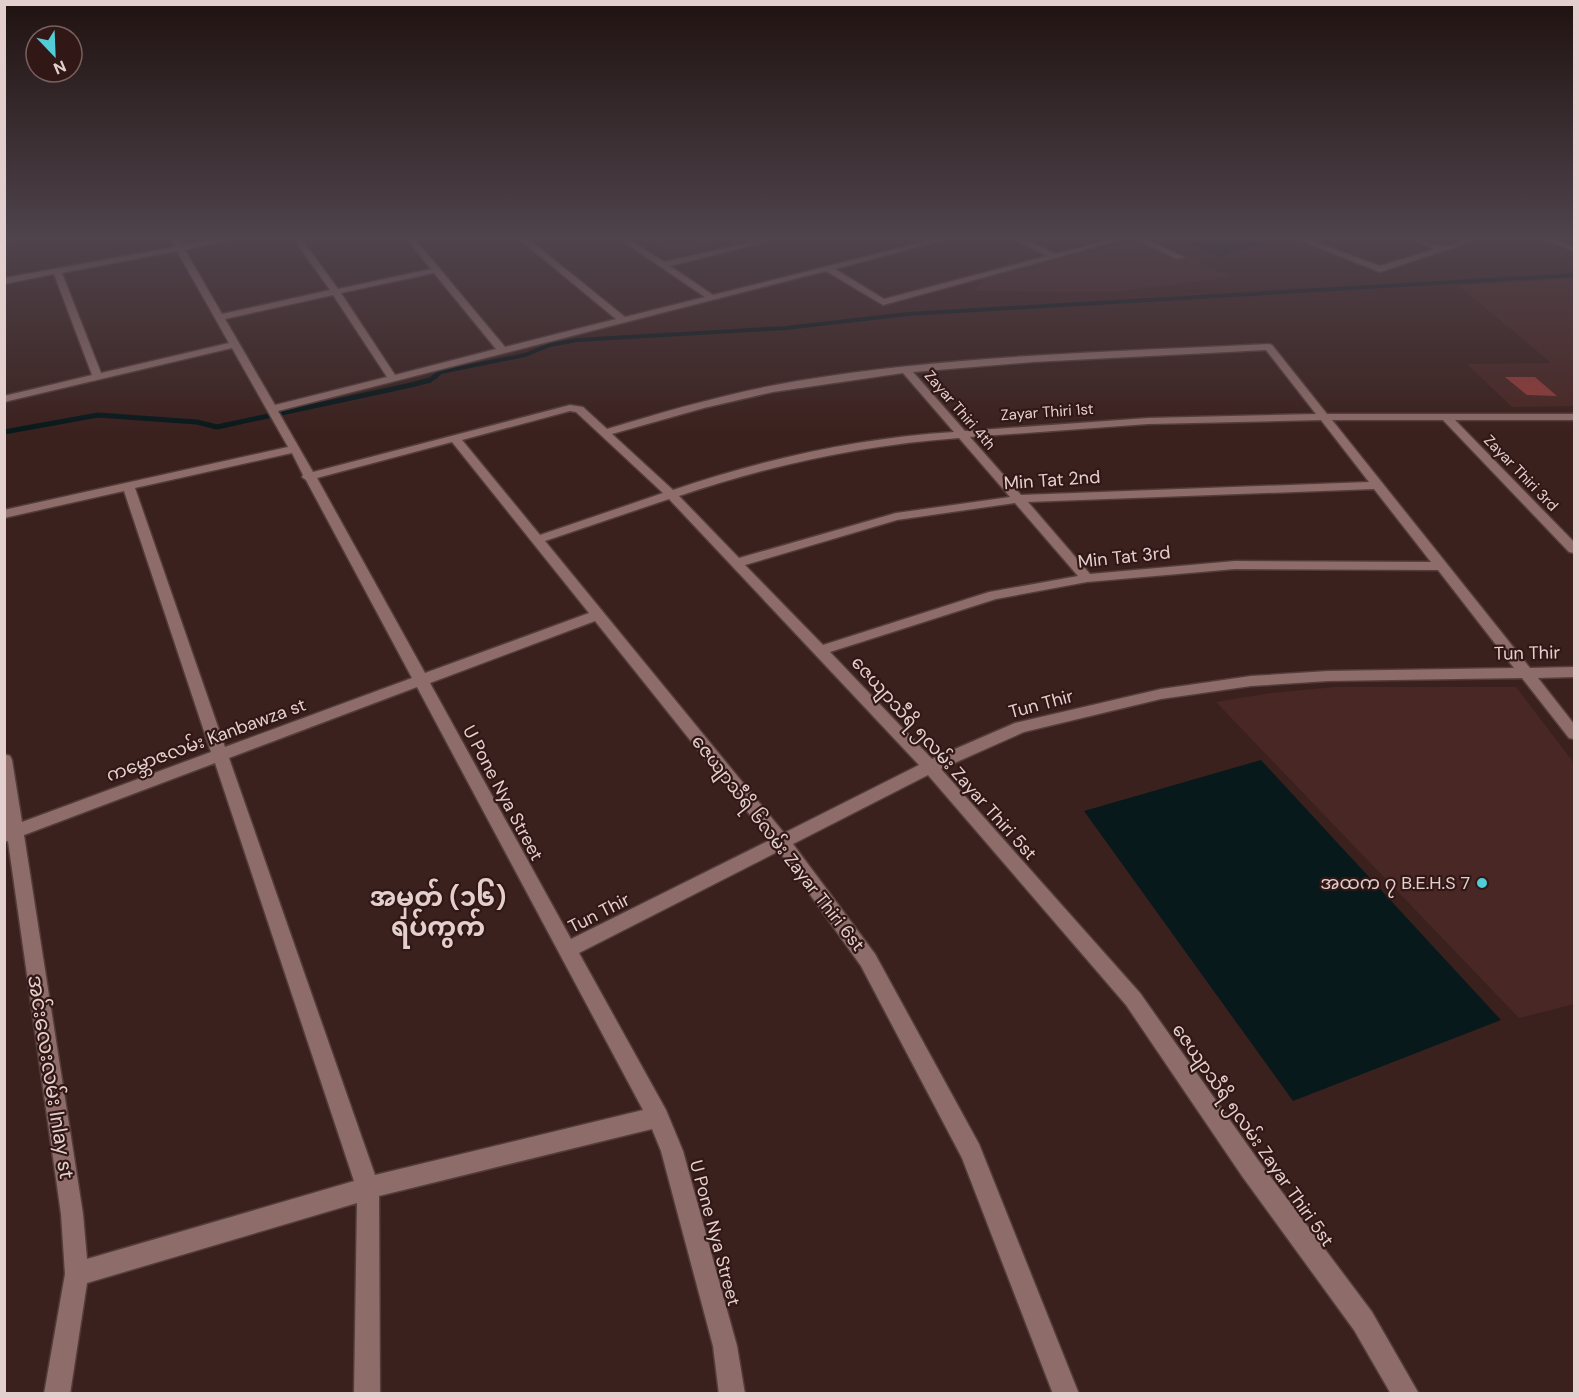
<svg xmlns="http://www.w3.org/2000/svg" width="1579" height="1398" font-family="'DM Sans','Noto Sans Myanmar',sans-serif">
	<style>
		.built { fill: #492724 }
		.water { fill: #08191b }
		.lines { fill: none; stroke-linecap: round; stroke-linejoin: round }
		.stream-far1 { stroke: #08191b; stroke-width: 4 }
		.stream { stroke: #08191b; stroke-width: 5 }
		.building { fill: #903c38 }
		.minor-casing { stroke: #533d3b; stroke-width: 3 }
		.minor { fill: #8d6c69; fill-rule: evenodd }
		.poi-dot { fill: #52ccd6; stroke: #311715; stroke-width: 2 }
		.labels { text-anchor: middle; stroke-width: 4.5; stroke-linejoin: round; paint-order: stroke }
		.far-street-label { font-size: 15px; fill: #e3d0ce; stroke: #311715 }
		.street-label { font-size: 18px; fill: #e3d0ce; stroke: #311715 }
		.poi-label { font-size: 18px; fill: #e3d0ce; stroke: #311715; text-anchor: end }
		.near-street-label { font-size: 21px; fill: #e3d0ce; stroke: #311715 }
		.near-quarter-label { font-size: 26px; font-weight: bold; fill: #e3d0ce; stroke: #311715 }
	</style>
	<rect width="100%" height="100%" fill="#3b211e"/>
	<!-- built -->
	<g class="built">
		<polygon points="647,238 742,238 671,254"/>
		<polygon points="1143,239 1233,277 1112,292 974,291 985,277"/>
		<polygon points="1574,278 1574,406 1512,407 1467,364 1551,363 1459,286"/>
		<polygon points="1335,687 1516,687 1574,763 1574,1004 1519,1018 1216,702 1271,693"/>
	</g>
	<!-- water -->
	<g class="water">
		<polygon points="1175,238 1271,238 1278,240 1220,257"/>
		<polygon points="1261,760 1501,1020 1293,1101 1084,811"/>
	</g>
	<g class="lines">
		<!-- stream-far1 -->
		<polyline class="stream-far1" points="434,377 441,372 525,355 550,345 577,340 786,328 908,314 1574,275"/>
		<!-- stream -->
		<polyline class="stream" points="4,432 98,415 197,422 217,427 411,385 430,380 436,376"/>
	</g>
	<!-- building -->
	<polygon class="building" points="1505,377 1535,377 1557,396 1527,395"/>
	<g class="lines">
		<!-- minor casing -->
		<g class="minor-casing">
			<g id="minor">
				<polygon points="4,238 24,238 4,242"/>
				<path d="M170,238H178L182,245L224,238H239L185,250L222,314L330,290L293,238H301L338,289L431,269L406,238H414L505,347L616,319L518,238H527L625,317L705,297L618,238H627L664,262L769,238H782L670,266L713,295L940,238H952L835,269L884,299L1047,256L1011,238H1021L1056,254L1116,238H1128L883,305L826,271L278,411L313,472L570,405L583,407L607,429C669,410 732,392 797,381C952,355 1112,352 1269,344L1272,345L1327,414H1574V420H1455L1574,542V553L1569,552L1443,420H1332L1530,668L1574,667V677L1538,678L1574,724V739L1569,738L1522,678L1328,681L1251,686L1161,699L1024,732L941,769L1140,993L1258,1160L1372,1312L1419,1394H1391L1354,1330L1242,1176L1126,1005L928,775L793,844L875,954L979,1144L1079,1394H1053L962,1158L861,966L779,851L579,953L666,1110L683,1151L737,1346L745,1394H719L713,1346L661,1151L652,1129L379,1196L380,1394H354L357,1203L87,1283L70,1394H44L65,1274L61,1214L8,841L4,842V754L10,756L12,760L22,822L211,752L124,491L4,518V510L288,447L232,348L4,402V396L92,375L54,274L4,284V278L175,247ZM177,251L229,343L101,373L62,273ZM434,273L496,349L395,375L341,293ZM333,295L387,377L275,405L225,319ZM1266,350L1316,414L1148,418L965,431L913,372L1033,362ZM903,373L954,432C858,438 764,459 673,490L612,434L704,408L773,392ZM570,411L576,412L663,493L540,535L462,440ZM1321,420L1369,482L1021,495L970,437L1148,424ZM959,438L1010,497L896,513L739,558L679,496C770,465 863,445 959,438ZM452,442L589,613L425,673L317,478ZM292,453L303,475L302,477L306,480L412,678L225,747L135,488ZM1374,489L1431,562L1235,561L1090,574L1028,502ZM669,499L919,765L784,833L545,541ZM1015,503L1078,576L989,592L823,645L745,565L897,520ZM1235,569L1438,570L1514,668L1328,671L1251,676L1161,689L1015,723L932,759L830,652L996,599L1087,582ZM595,621L770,840L571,939L430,683ZM417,687L643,1110L375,1175L229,758ZM215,763L354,1181L87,1259L83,1214L24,835Z"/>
				<polygon points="1133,238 1143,238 1184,257 1177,259"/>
				<path d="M1294,238H1304L1380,266L1435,249L1408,238C1421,238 1434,247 1445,246C1458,245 1469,237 1482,238L1380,272Z"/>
				<polygon points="1538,238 1549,238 1574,246 1574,251"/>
			</g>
		</g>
		<!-- minor -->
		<use href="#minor" class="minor"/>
	</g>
	<!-- sky -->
	<linearGradient id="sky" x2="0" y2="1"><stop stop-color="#201210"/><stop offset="0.55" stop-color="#4f434c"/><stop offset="1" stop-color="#4f434c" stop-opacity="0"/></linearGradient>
	<rect width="1579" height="433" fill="url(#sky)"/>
	<!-- markers -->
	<circle class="poi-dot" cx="1482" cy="883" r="6"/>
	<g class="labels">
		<!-- far-street labels -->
		<g class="far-street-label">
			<text transform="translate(960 410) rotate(49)" y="5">Zayar Thiri 4th</text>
			<text transform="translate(1047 412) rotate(-4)" y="5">Zayar Thiri 1st</text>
			<text transform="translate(1521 473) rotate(46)" y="5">Zayar Thiri 3rd</text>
		</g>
		<!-- street labels -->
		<g class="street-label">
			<text transform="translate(1052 480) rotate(-4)" y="6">Min Tat 2nd</text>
			<text transform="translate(1124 557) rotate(-6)" y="6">Min Tat 3rd</text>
			<text transform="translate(1527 653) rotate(-1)" y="6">Tun Thir</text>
			<text transform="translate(1041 704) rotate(-15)" y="6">Tun Thir</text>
			<text transform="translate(206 740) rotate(-20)" y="6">ကမ္ဘောဇလမ်း Kanbawza st</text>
			<text transform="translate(944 758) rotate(48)" y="6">ဇေယျာသီရိ ၅လမ်း Zayar Thiri 5st</text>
			<text transform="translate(503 793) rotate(62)" y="6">U Pone Nya Street</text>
			<text transform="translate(778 843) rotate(52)" y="6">ဇေယျာသီရိ ၆လမ်း Zayar Thiri 6st</text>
			<text transform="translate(599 913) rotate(-27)" y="6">Tun Thir</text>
			<text transform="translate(1253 1135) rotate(55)" y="6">ဇေယျာသီရိ ၅လမ်း Zayar Thiri 5st</text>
			<text transform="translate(715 1233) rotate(75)" y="6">U Pone Nya Street</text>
		</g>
		<!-- poi labels -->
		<g class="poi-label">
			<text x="1470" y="889">အထက ၇ B.E.H.S 7</text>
		</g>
		<!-- near-street labels -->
		<g class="near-street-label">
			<text transform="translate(51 1077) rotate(81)" y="7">အင်းလေးလမ်း Inlay st</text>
		</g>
		<!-- near-quarter labels -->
		<g class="near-quarter-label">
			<text x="438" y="906">အမှတ် (၁၆)<tspan x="438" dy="30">ရပ်ကွက်</tspan></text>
		</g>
	</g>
	<!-- border -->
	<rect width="1579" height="1398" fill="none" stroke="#e3d0ce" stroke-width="12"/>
	<!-- north arrow -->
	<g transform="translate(54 54) rotate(157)"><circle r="28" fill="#311715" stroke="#78615f" stroke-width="1.5"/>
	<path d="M0-4.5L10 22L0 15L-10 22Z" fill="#52ccd6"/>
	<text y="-9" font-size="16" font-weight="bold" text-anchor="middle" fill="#e3d0ce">N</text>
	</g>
</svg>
